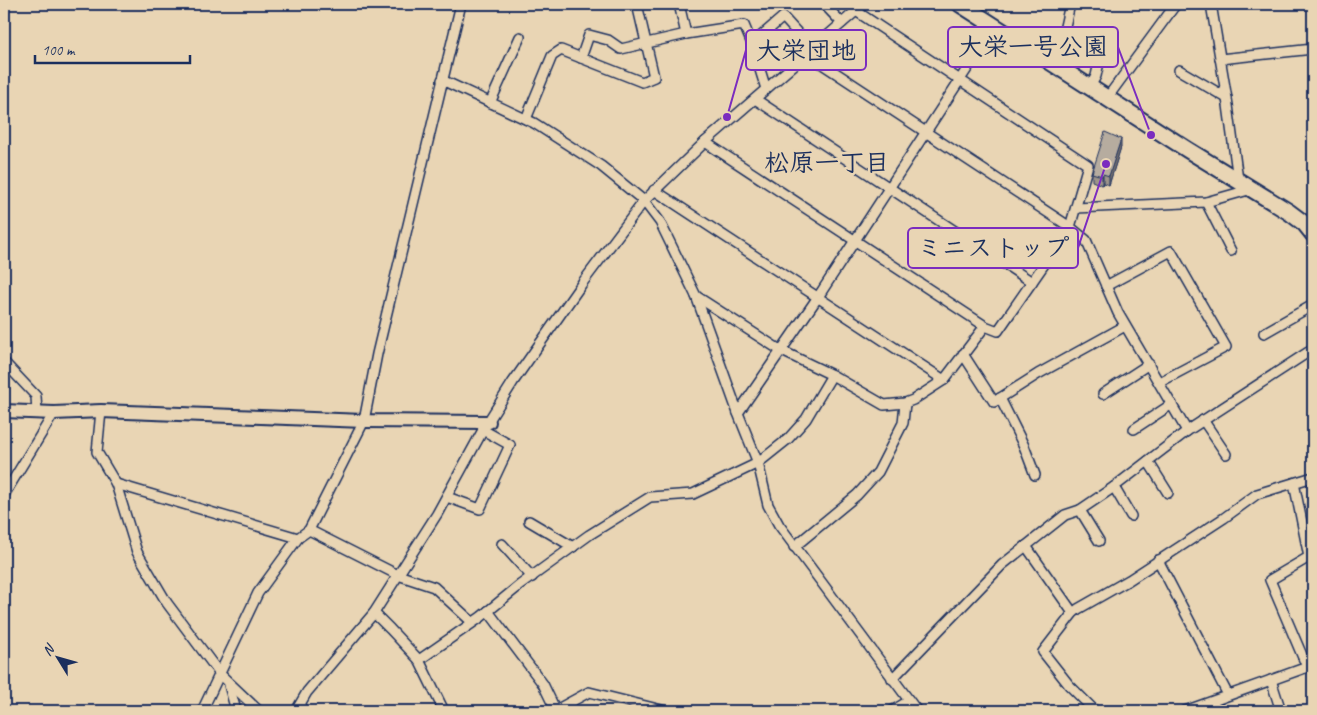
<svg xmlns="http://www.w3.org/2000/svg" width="1317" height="715" font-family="Caveat,'Klee One',sans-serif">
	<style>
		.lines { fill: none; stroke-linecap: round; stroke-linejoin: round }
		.street-casing { stroke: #1b2f5e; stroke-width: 12 }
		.secondary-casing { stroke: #1b2f5e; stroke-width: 16 }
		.primary-casing { stroke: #1b2f5e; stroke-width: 19 }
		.street { stroke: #e9d5b4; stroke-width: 9 }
		.secondary { stroke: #e9d5b4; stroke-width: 12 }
		.primary { stroke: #e9d5b4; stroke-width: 15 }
		.wall { fill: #9d9489; stroke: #1b2f5e }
		.shaded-wall { fill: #7f786f; stroke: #1b2f5e }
		.building { fill: #b6ac9f; stroke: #1b2f5e }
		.labels { text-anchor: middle; stroke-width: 5; stroke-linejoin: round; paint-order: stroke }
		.neighbourhood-label { font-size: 25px; font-weight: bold; fill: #1b2f5e; stroke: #e9d5b4 }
		.leader { fill: none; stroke: #7b2cbf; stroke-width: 2 }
		.callout-dot { fill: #7b2cbf; stroke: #e9d5b4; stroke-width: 2 }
		.callout { fill: #e9d5b4; stroke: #7b2cbf; stroke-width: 2 }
		.callout-label { font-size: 25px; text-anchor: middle; font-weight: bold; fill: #1b2f5e }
	</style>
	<rect width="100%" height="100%" fill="#e9d5b4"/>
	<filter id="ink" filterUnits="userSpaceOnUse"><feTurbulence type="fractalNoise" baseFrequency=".02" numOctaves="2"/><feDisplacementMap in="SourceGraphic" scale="10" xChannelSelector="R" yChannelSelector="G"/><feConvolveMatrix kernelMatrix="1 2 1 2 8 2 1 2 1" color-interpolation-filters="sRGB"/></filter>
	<g filter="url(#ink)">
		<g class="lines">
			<!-- street casing -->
			<g class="street-casing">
				<g id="street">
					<polyline points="679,4 686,34"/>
					<polyline points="824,4 842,23"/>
					<polyline points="1211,4 1228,105 1238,180"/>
					<polyline points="752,44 783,17 812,49"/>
					<polyline points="807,54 1070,227 1086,240 1118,313 1187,431"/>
					<polyline points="581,58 589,35 608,40 621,49 686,34 744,25 752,44 766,89"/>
					<polyline points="1220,59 1313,49"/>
					<polyline points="1053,63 1059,53 1070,4"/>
					<polyline points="1179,70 1227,98"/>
					<polyline points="442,80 534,123 601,166 644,201 660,222 696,296 738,413 758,463 768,505 779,525 917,711"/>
					<polyline points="1090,87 1096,76 1105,35"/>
					<polyline points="1107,98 1176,4"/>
					<polyline points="755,99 1032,282"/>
					<polyline points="490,103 520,37"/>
					<polyline points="526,119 552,56 561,50 642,82 654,77 637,4"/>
					<polyline points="705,142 985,326"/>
					<polyline points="654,190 944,380"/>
					<polyline points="1206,202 1231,251"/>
					<polyline points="1076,208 1206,202 1252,189"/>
					<polyline points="1106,286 1171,251 1226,347 1160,382"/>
					<polyline points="696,296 780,350 832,375 884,405 905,403 913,400 944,380 985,326 998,331 1070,227 1088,165 856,11"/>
					<polyline points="1264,333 1313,305"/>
					<polyline points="963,354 994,402 1038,374 1125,326"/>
					<polyline points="4,362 36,396 37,413"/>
					<polyline points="1103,394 1149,364"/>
					<polyline points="1000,398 1024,446 1035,475"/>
					<polyline points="101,411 97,452 116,484 137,552 167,603 220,674 259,711"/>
					<polyline points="738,413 818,297 995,26"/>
					<polyline points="1203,420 1226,454"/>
					<polyline points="1134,429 1172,404"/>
					<polyline points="1148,461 1168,493"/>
					<polyline points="1294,483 1309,557 1270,580 1307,667"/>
					<polyline points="116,484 298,538"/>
					<polyline points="1114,487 1131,516"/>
					<polyline points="4,495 54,413"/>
					<polyline points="447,497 480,509 510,445 483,430"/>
					<polyline points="1080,510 1114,487 1187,431 1313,349"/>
					<polyline points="529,521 573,547"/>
					<polyline points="309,530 398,575 434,587 472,622"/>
					<polyline points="502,544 532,577"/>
					<polyline points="1026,546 1073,613"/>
					<polyline points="794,547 857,495 878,472 903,423 905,403"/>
					<polyline points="1158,560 1228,695"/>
					<polyline points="488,611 543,684 556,711"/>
					<polyline points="374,613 390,629 419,660 444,711"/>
					<polyline points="419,660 481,617 520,585 589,535 650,497 693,494 758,463 788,439 806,419 832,375"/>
					<polyline points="892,679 1002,565 1065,515 1080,510 1099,541"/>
					<polyline points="1271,680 1281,711"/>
					<polyline points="229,685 236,711"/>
					<polyline points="556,710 589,692 666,711"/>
					<polyline points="202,711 258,593 298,538 309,530 364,421 377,354 461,4"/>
					<polyline points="296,711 307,692 374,613 437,514 483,430 513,382 583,282 644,201 705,142 864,4"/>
					<polyline points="892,711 909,701"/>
					<polyline points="1095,711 1069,685 1043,652 1073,613 1078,609 1129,580 1224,518 1257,494 1313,477"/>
					<polyline points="1185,711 1313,665"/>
				</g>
			</g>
			<!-- secondary casing -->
			<g class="secondary-casing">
				<polyline id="secondary" points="4,411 54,413 101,411 364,421 489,422"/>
			</g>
			<!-- primary casing -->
			<g class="primary-casing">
				<polyline id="primary" points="960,4 1188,150 1289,212 1305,224 1313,234"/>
			</g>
			<!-- street -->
			<use href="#street" class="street"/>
			<!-- secondary -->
			<use href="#secondary" class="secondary"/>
			<!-- primary -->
			<use href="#primary" class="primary"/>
		</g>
		<!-- wall -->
		<polygon class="wall" points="1121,147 1109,185 1103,183 1102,185 1092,181 1092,173"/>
		<!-- shaded-wall -->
		<g class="shaded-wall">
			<polygon points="1121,139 1121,147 1109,185 1109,176"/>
			<polygon points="1103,174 1103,183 1102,185 1102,176"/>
		</g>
		<!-- building -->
		<polygon class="building" points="1105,132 1121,139 1109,176 1103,174 1102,176 1092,173"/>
	</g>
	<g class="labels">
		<!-- neighbourhood labels -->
		<g class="neighbourhood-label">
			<text x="827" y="171">松原一丁目</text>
		</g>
	</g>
	<!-- callouts -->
	<path class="leader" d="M1151 135L1118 47M727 117L746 50M1106 164L1078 248"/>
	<g class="callout-dot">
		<circle cx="1151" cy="135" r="5"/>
		<circle cx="727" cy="117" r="5"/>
		<circle cx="1106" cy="164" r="5"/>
	</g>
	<g class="callout">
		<rect x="948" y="27" width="170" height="40" rx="5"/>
		<rect x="746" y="30" width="120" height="40" rx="5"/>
		<rect x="908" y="228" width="170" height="40" rx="5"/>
	</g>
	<g class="callout-label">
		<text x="1033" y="55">大栄一号公園</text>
		<text x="806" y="59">大栄団地</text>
		<text x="993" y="256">ミニストップ</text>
	</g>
	<!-- margin -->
	<rect width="1317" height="715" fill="none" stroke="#e9d5b4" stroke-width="20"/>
	<rect x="10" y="10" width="1297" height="695" fill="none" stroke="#1b2f5e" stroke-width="2" filter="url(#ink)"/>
	<!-- north arrow -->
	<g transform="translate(58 658) rotate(307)" stroke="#e9d5b4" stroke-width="4" paint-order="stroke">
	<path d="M0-4L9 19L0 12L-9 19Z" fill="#1b2f5e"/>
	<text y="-8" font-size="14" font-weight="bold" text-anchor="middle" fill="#1b2f5e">N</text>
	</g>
	<!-- scale -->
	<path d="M35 55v8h155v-8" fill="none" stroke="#1b2f5e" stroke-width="2.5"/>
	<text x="42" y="55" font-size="15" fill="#1b2f5e" stroke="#e9d5b4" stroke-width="4" paint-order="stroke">100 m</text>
</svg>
